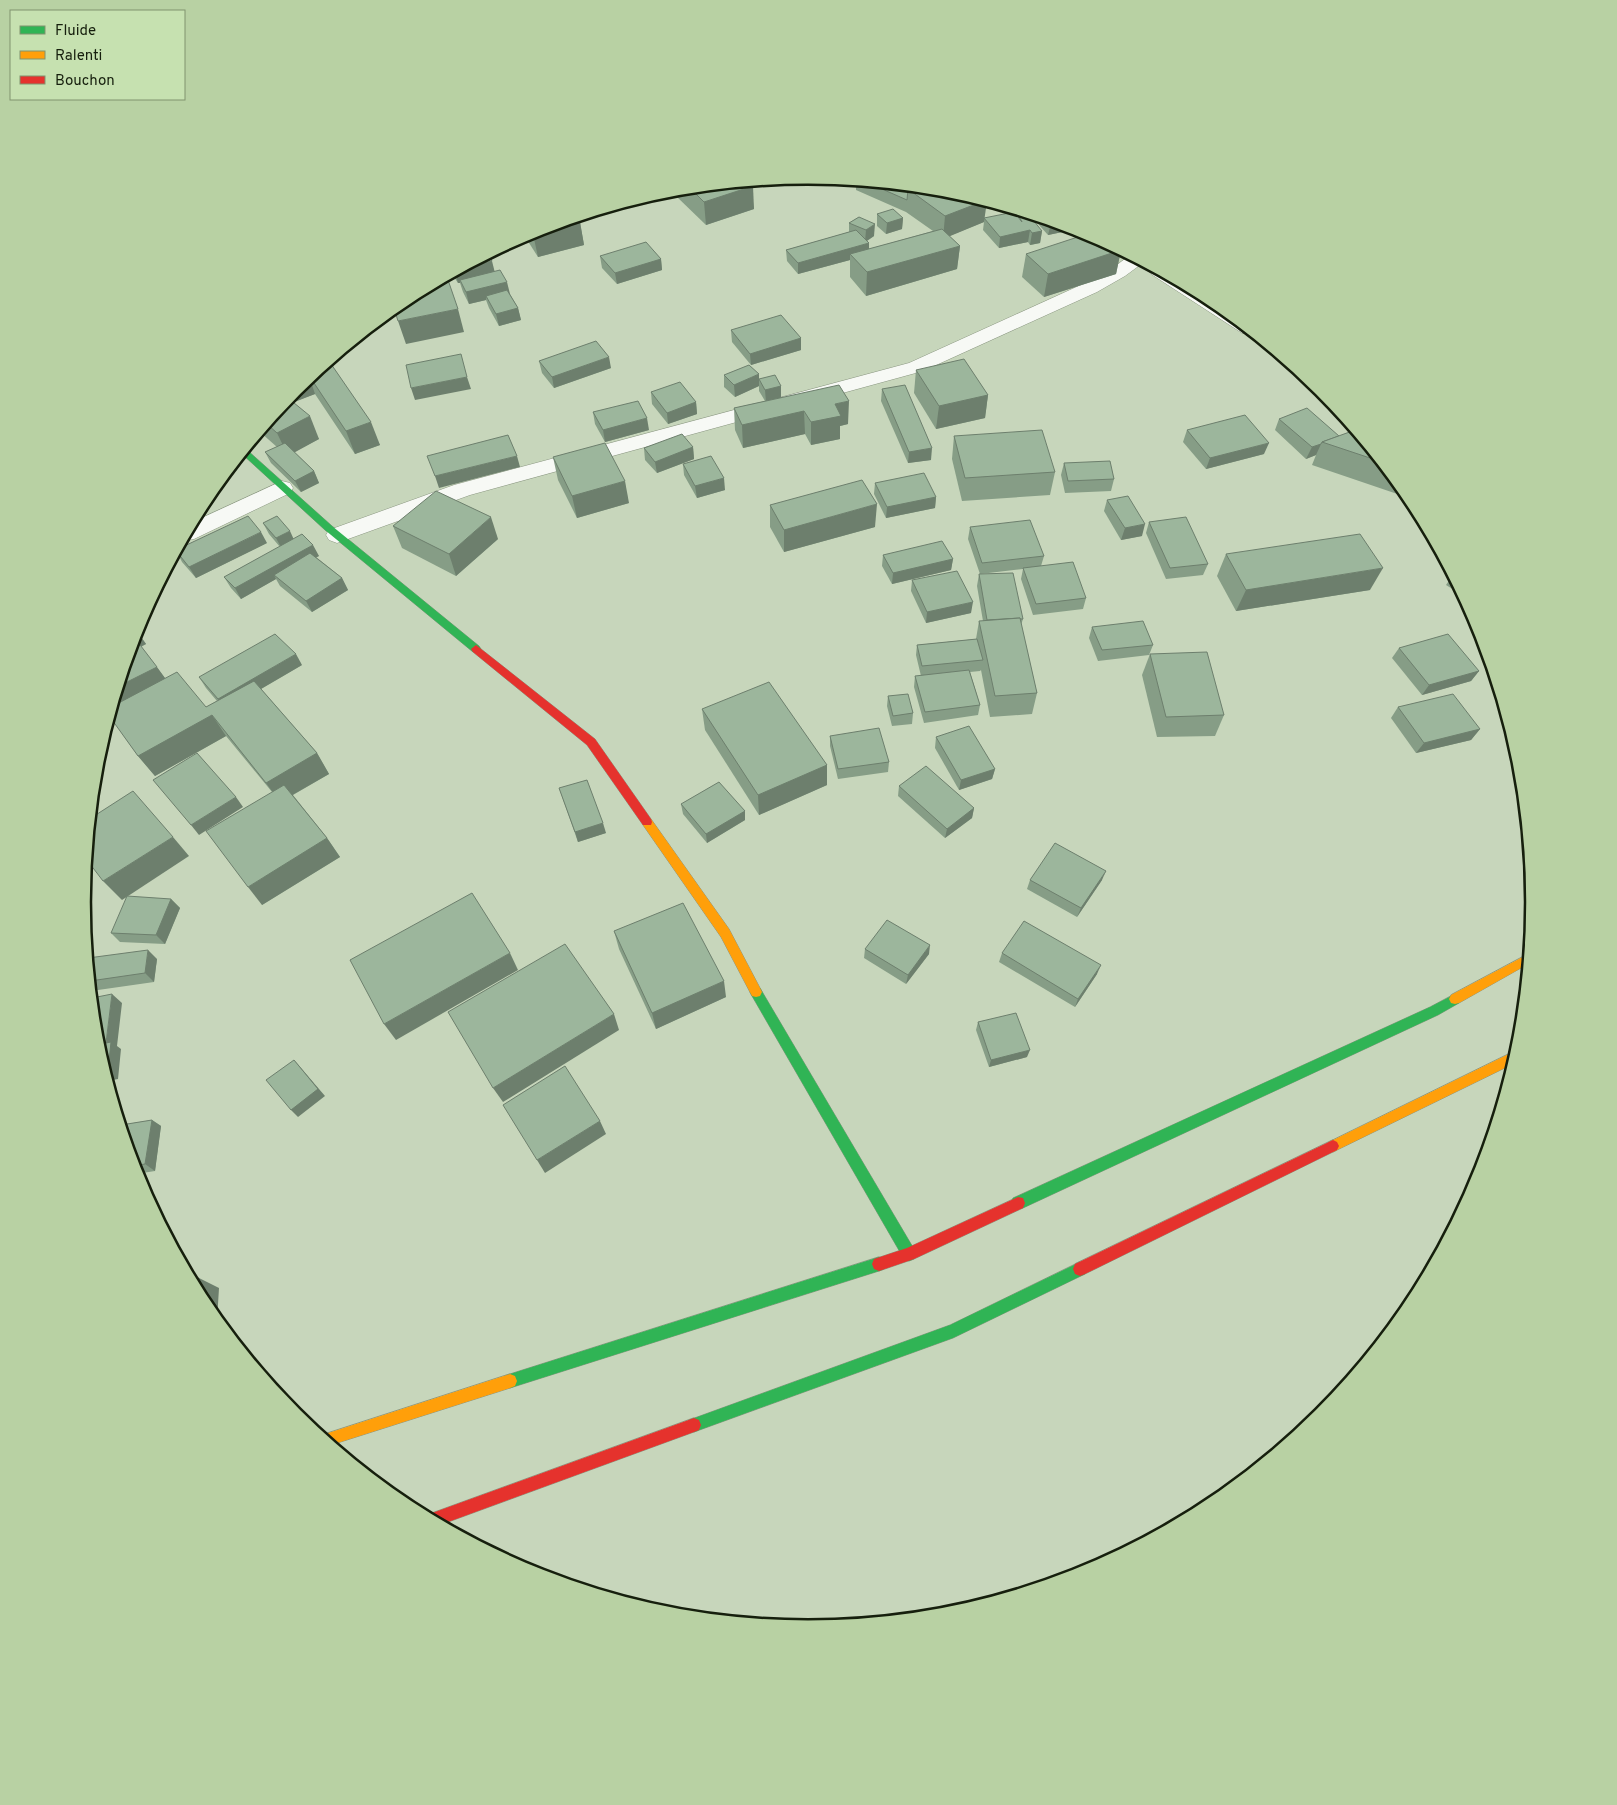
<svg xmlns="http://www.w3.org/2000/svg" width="1617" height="1805" font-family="Overpass,sans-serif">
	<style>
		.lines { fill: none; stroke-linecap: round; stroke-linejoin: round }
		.street-casing { stroke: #8b9782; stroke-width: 1 }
		.fast-casing { stroke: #8b9782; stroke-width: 1 }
		.slow-casing { stroke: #8b9782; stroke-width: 1 }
		.jam-casing { stroke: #8b9782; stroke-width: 1 }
		.street { fill: #f7f9f5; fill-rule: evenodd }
		.fast { fill: #30b455; fill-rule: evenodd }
		.slow { fill: #ff9f0a; fill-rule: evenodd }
		.jam { fill: #e5322d; fill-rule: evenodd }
		.wall { fill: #869d86 }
		.shaded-wall { fill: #6d7f6d }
		.building { fill: #9cb69c; stroke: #6d7f6d }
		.rim { fill: none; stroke: #161f0d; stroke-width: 2.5 }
	</style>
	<rect width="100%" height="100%" fill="#c7d6bb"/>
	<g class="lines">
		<!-- street casing -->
		<g class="street-casing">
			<g id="street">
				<polygon points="1130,255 1144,262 1125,276 1097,292 923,371 470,495 337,543 329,540 326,535 329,530 454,485 909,363 1083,284 1113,268"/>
				<polygon points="1151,266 1212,299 1254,333 1242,333 1151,274 1148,270"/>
				<polygon points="282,481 290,483 293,488 290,493 194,539 183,541 193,522"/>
			</g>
		</g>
		<!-- fast casing -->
		<g class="fast-casing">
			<g id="fast">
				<polygon points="246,449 332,526 479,646 481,649 479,652 473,652 325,530 242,454"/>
				<polygon points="756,987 760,988 914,1249 916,1254 914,1259 909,1261 904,1259 752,996 750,992 752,988"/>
				<polygon points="1455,994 1459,995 1461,999 1459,1003 1438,1015 1023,1208 1018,1209 1013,1208 1011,1203 1013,1198 1430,1007"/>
				<polygon points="879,1257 884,1259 886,1264 884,1269 879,1271 510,1388 505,1386 503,1381 505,1376 510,1374"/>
				<polygon points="1080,1262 1085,1264 1087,1269 1085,1274 953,1338 694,1432 689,1430 687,1425 689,1420 950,1325"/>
			</g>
		</g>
		<!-- slow casing -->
		<g class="slow-casing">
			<g id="slow">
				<polygon points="647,818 651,819 729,929 760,988 762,992 760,996 756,997 752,996 721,937 643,825 642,822 643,819"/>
				<polygon points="1530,953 1528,964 1459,1003 1455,1004 1451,1003 1449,999 1451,995"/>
				<polygon points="1517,1050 1519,1051 1515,1063 1337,1150 1333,1152 1329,1150 1327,1146 1329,1142"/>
				<polygon points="510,1374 515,1376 517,1381 515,1386 510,1388 331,1445 319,1436"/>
			</g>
		</g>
		<!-- jam casing -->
		<g class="jam-casing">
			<g id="jam">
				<polygon points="476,645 595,739 651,819 652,822 651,825 643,825 587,745 473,652 471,649"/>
				<polygon points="1333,1140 1337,1142 1339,1146 1337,1150 1085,1274 1080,1276 1075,1274 1073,1269 1075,1264"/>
				<polygon points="1018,1197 1023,1198 1025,1203 1023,1208 914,1259 879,1271 874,1269 872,1264 874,1259 907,1248"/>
				<polygon points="694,1418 699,1420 701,1425 699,1430 694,1432 440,1525 426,1517 432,1513"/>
			</g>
		</g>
		<!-- street -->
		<use href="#street" class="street"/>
		<!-- fast -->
		<use href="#fast" class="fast"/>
		<!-- slow -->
		<use href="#slow" class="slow"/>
		<!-- jam -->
		<use href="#jam" class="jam"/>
	</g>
	<!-- wall -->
	<g class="wall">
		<polygon points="856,181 950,191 984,218 1015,214 1016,211 1042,231 1040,243 1030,245 1028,242 999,248 983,230 984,222 949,236 960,246 957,269 866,296 850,277 850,260 798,274 787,261 786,250 849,232 849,223 859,217 874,236 867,241 869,243 869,249 933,231 906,212 856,190"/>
		<polygon points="749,182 754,209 706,225 676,196 675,190"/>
		<polygon points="877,214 903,218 902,229 886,234 877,226"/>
		<polygon points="1031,215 1073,228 1072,230 1048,235 1031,216"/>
		<polygon points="577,218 580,222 584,245 538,257 524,235 531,232"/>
		<polygon points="1121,250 1116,274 1044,297 1022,277 1026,254"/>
		<polygon points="488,255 494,271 510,294 518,308 521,320 499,326 489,308 486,300 469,304 463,292 460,283 458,283 452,274"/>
		<polygon points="600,256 661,259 662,270 617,284 602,268"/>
		<polygon points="731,330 801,338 801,350 751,365 732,342"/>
		<polygon points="329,361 380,445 355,454 315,394 293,402 319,439 294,452 314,471 319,483 301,492 271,463 265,452 277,447 260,432 295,389"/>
		<polygon points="539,361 611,368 554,388 542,373"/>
		<polygon points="916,370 988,395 985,418 936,429 914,393"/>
		<polygon points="724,375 759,379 781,386 781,397 848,424 840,426 840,439 811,445 805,434 743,448 735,430 734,408 765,401 759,391 759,386 735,397 724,387"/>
		<polygon points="882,389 931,460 908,463 881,401"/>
		<polygon points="651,392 696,402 697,414 668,424 652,404"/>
		<polygon points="593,412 649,430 605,442 595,424"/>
		<polygon points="1279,419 1339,436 1355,430 1412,499 1312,465 1316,455 1306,459 1275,430"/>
		<polygon points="1187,430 1264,454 1206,469 1183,442"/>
		<polygon points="954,436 1055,472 1050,495 962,501 952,459"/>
		<polygon points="693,447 694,459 657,473 645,460 644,448"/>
		<polygon points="553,457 629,503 577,518 558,480"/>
		<polygon points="1064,463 1114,479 1111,491 1065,493 1061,475"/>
		<polygon points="683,464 725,490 697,498 684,475"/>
		<polygon points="875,483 936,497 935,508 886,518 874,494"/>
		<polygon points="1107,500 1142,536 1121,540 1104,511"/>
		<polygon points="770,505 875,527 784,552 770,527"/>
		<polygon points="1149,522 1208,564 1203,575 1166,579 1146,533"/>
		<polygon points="263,523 294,539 319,556 316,557 342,578 348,590 312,612 280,586 276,579 241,599 231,588 224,577 280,547 269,534"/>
		<polygon points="393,526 498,539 456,576 402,548"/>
		<polygon points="970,527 1044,556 1041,566 1086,598 1083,609 1033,615 1021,579 1023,569 980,574 968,539"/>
		<polygon points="267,543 196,578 182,562 177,552"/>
		<polygon points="1226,554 1370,590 1236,611 1217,576"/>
		<polygon points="883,555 953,559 951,570 892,584 882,566"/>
		<polygon points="979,574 1023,619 1021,625 1037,693 1032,714 990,717 981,670 980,671 970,672 980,705 978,715 924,723 914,687 915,676 921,676 916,655 917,645 976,639 979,621 983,621 977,586"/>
		<polygon points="1453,575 1464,596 1446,585"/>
		<polygon points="912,580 971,613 926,623 911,591"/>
		<polygon points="1092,627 1153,645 1149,655 1098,661 1089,638"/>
		<polygon points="136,630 146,644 141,647 165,678 206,707 217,701 206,688 199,677 302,665 261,689 317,753 329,774 293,795 327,838 340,857 262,905 272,792 226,736 155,776 138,756 112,719"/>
		<polygon points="1399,648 1479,671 1471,681 1422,695 1392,658"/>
		<polygon points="1150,654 1224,715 1215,736 1157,737 1142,675"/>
		<polygon points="888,696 913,713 912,724 892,726 887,706"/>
		<polygon points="1398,707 1480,729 1471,740 1416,753 1391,718"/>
		<polygon points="702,709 827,765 827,785 759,815 705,730"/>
		<polygon points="830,736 889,762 888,772 838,779 830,746"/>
		<polygon points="936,737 995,769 992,779 959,790 935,748"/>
		<polygon points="899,786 974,808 972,818 945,838 898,796"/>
		<polygon points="559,788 606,833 578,842"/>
		<polygon points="681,804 745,811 745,820 707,843 683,814"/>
		<polygon points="1030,880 1102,880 1077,917 1027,889"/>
		<polygon points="171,899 180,908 165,944 120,942 111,933"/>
		<polygon points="614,931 726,997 656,1029 619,949"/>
		<polygon points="865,949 929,954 906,984 864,958"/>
		<polygon points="1002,953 1097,974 1075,1007 999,962"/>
		<polygon points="88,958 157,959 154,982 91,991"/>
		<polygon points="978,1022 1027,1057 989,1067 976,1030"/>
		<polygon points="152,1120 161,1126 155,1171 136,1174 121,1125"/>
	</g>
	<!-- shaded-wall -->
	<g class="shaded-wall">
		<polygon points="773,180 762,183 762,181"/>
		<polygon points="753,186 754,209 706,225 704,202"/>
		<polygon points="984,201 987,201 984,222 943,239 945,216"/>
		<polygon points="903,218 902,229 886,234 887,223"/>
		<polygon points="580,222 584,245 538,257 533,234"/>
		<polygon points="1055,222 1073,228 1072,230 1048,235 1051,223"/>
		<polygon points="875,224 874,236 865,242 866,230"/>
		<polygon points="1030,230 1028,242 999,248 1000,237"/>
		<polygon points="1042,231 1040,243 1030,245 1032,233"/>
		<polygon points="869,243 869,254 850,254 850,260 798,274 798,263"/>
		<polygon points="960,246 957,269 866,296 867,272"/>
		<polygon points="1121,250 1116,274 1044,297 1048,274"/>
		<polygon points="661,259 662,270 617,284 615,273"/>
		<polygon points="492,261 495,273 460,280 460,283 458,283 455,272 458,270"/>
		<polygon points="507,282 510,294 487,299 486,296 486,300 469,304 466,292"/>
		<polygon points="518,308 521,320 499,326 496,314"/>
		<polygon points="458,309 464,332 406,344 398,321"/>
		<polygon points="801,338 801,350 751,365 750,354"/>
		<polygon points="609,357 611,368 554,388 552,377"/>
		<polygon points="759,374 759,386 735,397 734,385"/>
		<polygon points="467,377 471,389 415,400 411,388"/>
		<polygon points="311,382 315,394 292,403 289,397 295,389 298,387"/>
		<polygon points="781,386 781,398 766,402 765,390"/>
		<polygon points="988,395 985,418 936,429 939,406"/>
		<polygon points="849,401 848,424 840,426 840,439 811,445 811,422 835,404"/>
		<polygon points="696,402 697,414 668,424 667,413"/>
		<polygon points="804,411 805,434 743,448 742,425"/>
		<polygon points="310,416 319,439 288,456 277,433"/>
		<polygon points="647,418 649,430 605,442 603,430"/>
		<polygon points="371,422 380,445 355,454 346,431"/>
		<polygon points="1269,443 1264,454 1206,469 1210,458"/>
		<polygon points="1321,444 1316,455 1306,459 1312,447"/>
		<polygon points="693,447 694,459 657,473 655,462"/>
		<polygon points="932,448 931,460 908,463 909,452"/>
		<polygon points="517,456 520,467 439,488 435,476"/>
		<polygon points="314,471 319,483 301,492 295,481"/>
		<polygon points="724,478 725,490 697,498 695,486"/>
		<polygon points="625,481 629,503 577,518 572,496"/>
		<polygon points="936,497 935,508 886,518 887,507"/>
		<polygon points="877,504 875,527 784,552 784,530"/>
		<polygon points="491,517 498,539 456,576 449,554"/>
		<polygon points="1145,524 1142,536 1121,540 1125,528"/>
		<polygon points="290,531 295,542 282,549 276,538"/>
		<polygon points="261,532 267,543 196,578 189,567"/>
		<polygon points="313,545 319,556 278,578 274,575 276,579 241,599 235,588"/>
		<polygon points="953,559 951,570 892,584 893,573"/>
		<polygon points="1383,568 1370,590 1236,611 1246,590"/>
		<polygon points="342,578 348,590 312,612 306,601"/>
		<polygon points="973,602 971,613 926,623 927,612"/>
		<polygon points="136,630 146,644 129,652"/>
		<polygon points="296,654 302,665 225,710 218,699"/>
		<polygon points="157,667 172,688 109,721 119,686"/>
		<polygon points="1479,671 1471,681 1422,695 1429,685"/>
		<polygon points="212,715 226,736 155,776 138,756"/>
		<polygon points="1480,729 1471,740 1416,753 1424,743"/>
		<polygon points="317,753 329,774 280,802 266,783"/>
		<polygon points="827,765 827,785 759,815 758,795"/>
		<polygon points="995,769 992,779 959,790 961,780"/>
		<polygon points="236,797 243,807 199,835 191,825"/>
		<polygon points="974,808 972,818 945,838 947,829"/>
		<polygon points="745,811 745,820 707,843 706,834"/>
		<polygon points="603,823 606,833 578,842 575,832"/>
		<polygon points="173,837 189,856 122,900 103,881"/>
		<polygon points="327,838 340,857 262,905 248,887"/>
		<polygon points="1106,871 1102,880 1077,917 1081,908"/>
		<polygon points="171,899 180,908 165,944 156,935"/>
		<polygon points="930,945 929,954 906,984 908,975"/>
		<polygon points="148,950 157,959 154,982 145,973"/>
		<polygon points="510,953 518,970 396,1040 384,1024"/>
		<polygon points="1101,965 1097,974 1075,1007 1078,999"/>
		<polygon points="724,981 726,997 656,1029 652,1013"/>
		<polygon points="112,994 122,1003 117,1046 121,1049 118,1079 108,1081 105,1072 106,1043"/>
		<polygon points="614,1014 619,1030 503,1102 493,1088"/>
		<polygon points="1030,1050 1027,1057 989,1067 991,1060"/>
		<polygon points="294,1060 301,1068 325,1096 298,1117 291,1110"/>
		<polygon points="152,1120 161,1126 155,1171 145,1164"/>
		<polygon points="600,1121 606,1134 545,1173 537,1160"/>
		<polygon points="199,1278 219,1288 217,1321 205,1306 198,1294"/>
	</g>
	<!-- building -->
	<g class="building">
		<polygon points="749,182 753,186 704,202 690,188"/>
		<polygon points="866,182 913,187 908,189 907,200"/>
		<polygon points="913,187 950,191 984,201 945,216 908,189"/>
		<polygon points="893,209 903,218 887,223 877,214"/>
		<polygon points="1016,211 1018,211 1029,215 1042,231 1032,233 1030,230 1000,237 984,218 1014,212 1022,222"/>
		<polygon points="859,217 875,224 866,230 849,223"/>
		<polygon points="577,218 580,222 533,234 532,231"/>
		<polygon points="1047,220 1055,222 1051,223"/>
		<polygon points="942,229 960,246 867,272 850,254"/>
		<polygon points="856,230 869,243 798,263 786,250"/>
		<polygon points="1090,233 1121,250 1048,274 1026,254"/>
		<polygon points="646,242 661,259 615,273 600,256"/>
		<polygon points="488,255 492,261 458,270"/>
		<polygon points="500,270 507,282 466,292 460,280"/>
		<polygon points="447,277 458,309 398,321 394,308 405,299"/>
		<polygon points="507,290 518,308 496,314 486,296"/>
		<polygon points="781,315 801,338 750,354 731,330"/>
		<polygon points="596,341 609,357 552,377 539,361"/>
		<polygon points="461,354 467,377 411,388 406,365"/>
		<polygon points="964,359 988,395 939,406 916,370"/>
		<polygon points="329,361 371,422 346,431 310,377"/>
		<polygon points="749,365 759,374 734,385 724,375"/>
		<polygon points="775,375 781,386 765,390 759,379"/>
		<polygon points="308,378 311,382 298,387"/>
		<polygon points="680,382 696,402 667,413 651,392"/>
		<polygon points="839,385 849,401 835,404 841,416 811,422 804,411 742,425 734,408"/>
		<polygon points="905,385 932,448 909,452 882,389"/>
		<polygon points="288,398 310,416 277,433 267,424"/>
		<polygon points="638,401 647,418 603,430 593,412"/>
		<polygon points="1307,408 1339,436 1322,442 1321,444 1312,447 1279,419"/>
		<polygon points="1245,415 1269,443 1210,458 1187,430"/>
		<polygon points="1042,430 1055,472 965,478 954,436"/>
		<polygon points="1355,430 1382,462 1322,442"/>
		<polygon points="682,434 693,447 655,462 644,448"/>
		<polygon points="508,435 517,456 435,476 427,456"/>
		<polygon points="285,443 314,471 295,481 265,452"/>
		<polygon points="605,443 625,481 572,496 553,457"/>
		<polygon points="711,456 724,478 695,486 683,464"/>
		<polygon points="1110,461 1114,479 1068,481 1064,463"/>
		<polygon points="924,473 936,497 887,507 875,483"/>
		<polygon points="862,480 877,504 784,530 770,505"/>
		<polygon points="436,491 491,517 449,554 393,526"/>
		<polygon points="1128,496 1145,524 1125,528 1107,500"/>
		<polygon points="248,516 261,532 189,567 177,552 178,549"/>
		<polygon points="277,516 290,531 276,538 263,523"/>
		<polygon points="1186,517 1208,564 1170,568 1149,522"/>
		<polygon points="1030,520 1044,556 982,563 970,527"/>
		<polygon points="302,534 313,545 235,588 224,577"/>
		<polygon points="1360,534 1383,568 1246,590 1226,554"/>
		<polygon points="942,541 953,559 893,573 883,555"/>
		<polygon points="310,553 342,578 306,601 274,575"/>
		<polygon points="1073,562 1086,598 1036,604 1023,568"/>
		<polygon points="957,571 973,602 927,612 912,580"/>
		<polygon points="1013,573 1023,619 1020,619 1020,618 987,620 979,574"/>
		<polygon points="1020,618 1037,693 995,696 979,621"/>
		<polygon points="1143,621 1153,645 1102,650 1092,627"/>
		<polygon points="275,634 296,654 218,699 199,677"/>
		<polygon points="1448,634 1479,671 1429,685 1399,648"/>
		<polygon points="134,637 157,667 119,686"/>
		<polygon points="977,639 983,660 922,666 917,645"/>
		<polygon points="1207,652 1224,715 1166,717 1150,654"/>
		<polygon points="969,670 980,705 925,712 915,676"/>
		<polygon points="177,672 206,707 254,681 317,753 266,783 212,715 138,756 110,717 113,706"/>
		<polygon points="769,682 827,765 758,795 702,709"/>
		<polygon points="908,694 913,713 893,716 888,696"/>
		<polygon points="1453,694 1480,729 1424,743 1398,707"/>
		<polygon points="969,726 995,769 961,780 936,737"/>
		<polygon points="879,728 889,762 838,769 830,736"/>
		<polygon points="197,753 236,797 191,825 153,780"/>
		<polygon points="926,766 974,808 947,829 899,786"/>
		<polygon points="587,780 603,823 575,832 559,788"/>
		<polygon points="719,782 745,811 706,834 681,804"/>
		<polygon points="284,785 327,838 248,887 206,831"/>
		<polygon points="133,791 173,837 103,881 87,860 91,818"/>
		<polygon points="1055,843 1106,871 1081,908 1030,880"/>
		<polygon points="472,893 510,953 384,1024 350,960"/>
		<polygon points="127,896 171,899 156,935 111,933"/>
		<polygon points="683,903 724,981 652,1013 614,931"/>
		<polygon points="887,920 930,945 908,975 865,949"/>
		<polygon points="1024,921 1101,965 1078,999 1002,953"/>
		<polygon points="565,944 614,1014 493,1088 448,1012"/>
		<polygon points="148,950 145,973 90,981 88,958"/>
		<polygon points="112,994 106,1043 111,1042 108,1071 105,1072 96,1044 92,998"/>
		<polygon points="1016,1013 1030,1050 991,1060 978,1022"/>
		<polygon points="294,1060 318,1089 291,1110 266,1080"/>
		<polygon points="565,1066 600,1121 537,1160 503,1105"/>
		<polygon points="152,1120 145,1164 133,1166 121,1125"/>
		<polygon points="199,1278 198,1294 191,1280"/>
	</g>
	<!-- crop -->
	<path d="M0 0H1617V1805H0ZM91 902a717 717 0 1 1 1434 0a717 717 0 1 1-1434 0Z" fill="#b8d1a3" fill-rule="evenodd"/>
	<path class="rim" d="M91 902a717 717 0 1 1 1434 0a717 717 0 1 1-1434 0Z"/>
	<!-- legend -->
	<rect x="10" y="10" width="175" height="90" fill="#c6e1b0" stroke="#80936f"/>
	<rect x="20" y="26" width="25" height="8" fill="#30b455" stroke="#80936f"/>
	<text x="55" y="35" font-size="15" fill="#161f0d">Fluide</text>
	<rect x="20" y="51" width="25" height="8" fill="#ff9f0a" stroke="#80936f"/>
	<text x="55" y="60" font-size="15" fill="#161f0d">Ralenti</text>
	<rect x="20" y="76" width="25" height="8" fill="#e5322d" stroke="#80936f"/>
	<text x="55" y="85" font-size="15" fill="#161f0d">Bouchon</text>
</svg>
